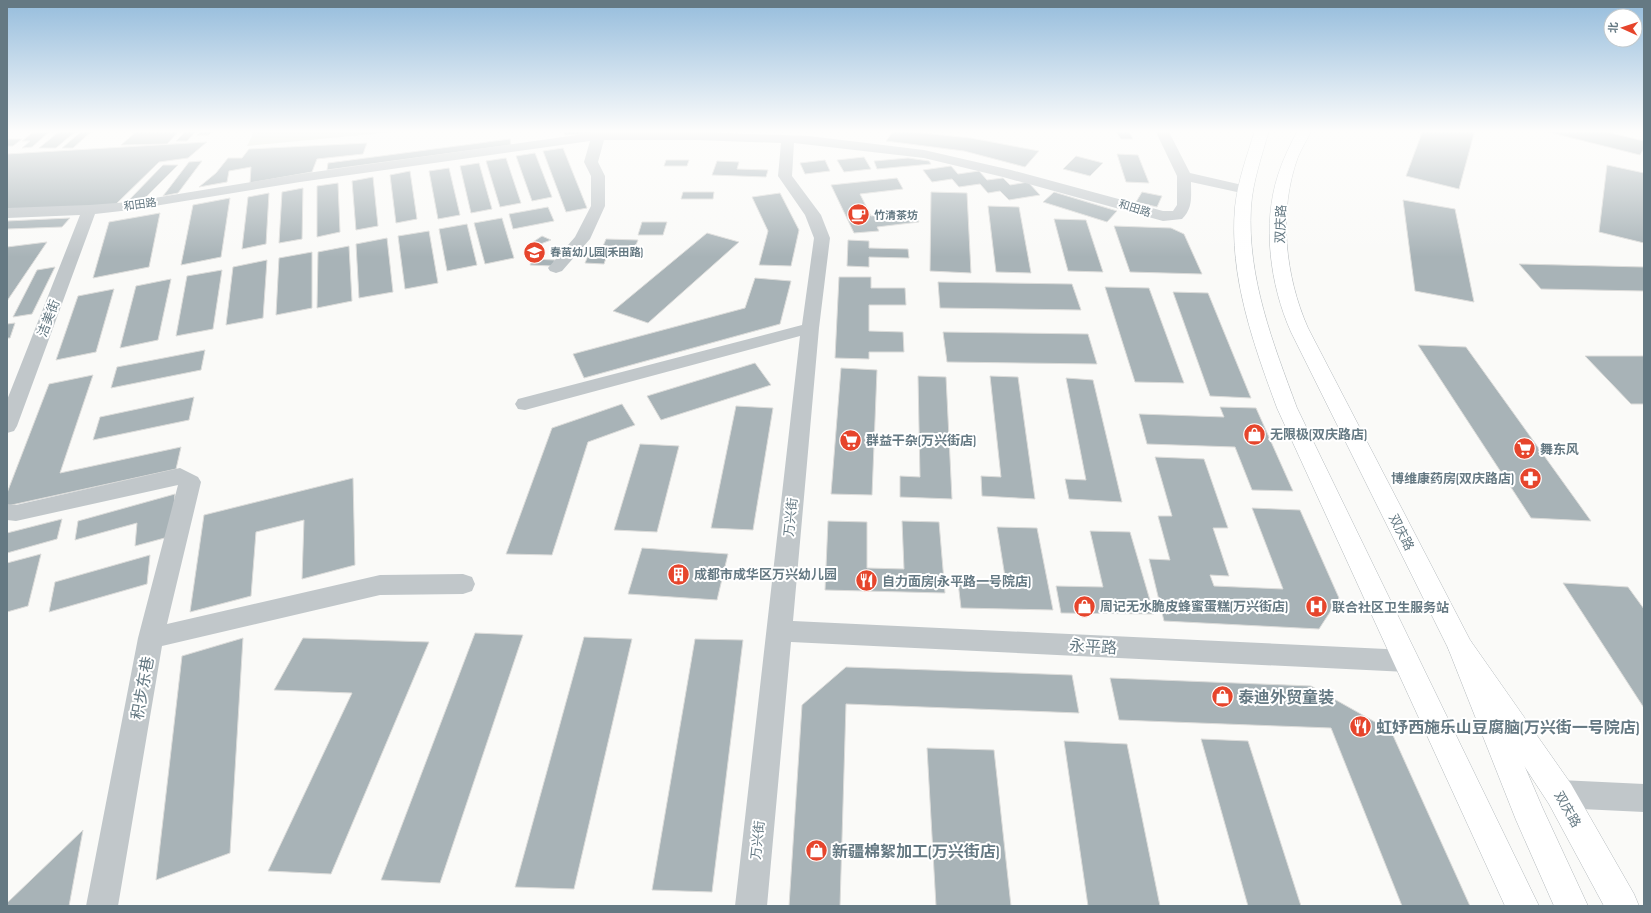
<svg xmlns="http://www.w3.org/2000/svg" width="1651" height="913" font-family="'Sofia Sans Condensed','Noto Sans SC',sans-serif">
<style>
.green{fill:#dbdfd7}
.building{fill:#a8b3b7;stroke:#dcdcda}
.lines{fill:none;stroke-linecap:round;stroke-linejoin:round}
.major-casing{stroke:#b5bbbe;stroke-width:1}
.highway-casing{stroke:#b4babd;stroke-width:1}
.minor{fill:#c1c7ca;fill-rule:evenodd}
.major{fill:#fff;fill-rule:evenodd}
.highway{fill:#fff;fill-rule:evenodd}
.labels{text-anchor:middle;stroke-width:4;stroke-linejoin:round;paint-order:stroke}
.far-street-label{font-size:11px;fill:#657983;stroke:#fff}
.far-poi-label{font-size:11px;font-weight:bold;fill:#657983;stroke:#fff;text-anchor:start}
.street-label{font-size:13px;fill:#657983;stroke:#fff}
.poi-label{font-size:13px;font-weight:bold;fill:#657983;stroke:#fff;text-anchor:start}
.near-street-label{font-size:16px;fill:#657983;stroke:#fff}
.near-poi-label{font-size:16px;font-weight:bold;fill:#657983;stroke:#fff;text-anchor:start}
</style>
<rect width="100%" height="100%" fill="#fafaf8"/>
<!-- green -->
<path class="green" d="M255 130H415L247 146Z"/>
<!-- building -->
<path class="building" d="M7 130H37L7 132Z
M61 130H77L56 148H39Z
M83 130H93L73 148H62Z
M138 130H180L167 144 121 145Z
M187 130H197L187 141H176Z
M202 130H214L209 135H197Z
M608 130V133L564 135 565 131Z
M894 130 971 138 1039 151 1025 167 964 151 886 141Z
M1115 130H1128L1133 139H1121Z
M1423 130H1475L1459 189 1406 176Z
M1540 130H1599L1644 141V148L1640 155Z
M49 132 32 147 22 148 30 141H22L32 133Z
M7 139H22L13 146H7Z
M510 139 511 145 327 170 328 163Z
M207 142 188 158 159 162 114 206 7 210V154Z
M367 143 363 154 317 159 312 172 250 183 251 167 229 171 227 182 199 187 216 173 228 158H242L249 149Z
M563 148 587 208 566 212 543 151Z
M535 153 552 197 532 201 516 156Z
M1117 154 1138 155 1149 183 1126 182Z
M1076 156 1103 163 1090 176 1063 169Z
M864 157 871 169 844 172 837 160Z
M506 158 521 203 500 207 486 161Z
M908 158 929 161 931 164 877 169 874 161Z
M666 160H689L687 166H664Z
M825 160 830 171 805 174 800 163Z
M202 161 178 193 163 196 189 162Z
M717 161 739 162 737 169 768 170 766 177 712 175Z
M479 163 492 209 471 213 460 166Z
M163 165H178L143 200 128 201Z
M1607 165 1644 173V243L1599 232Z
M951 166 958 174 979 171 987 180 1003 178 1010 185 1028 182 1040 195 1009 200 1000 191 988 193 980 184 959 187 952 179 932 182 923 170Z
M449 168 460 215 438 219 429 171Z
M410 171 417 219 396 223 390 175Z
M373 177 378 226 356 230 352 181Z
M897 178 903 189 860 194 871 216 913 211 919 222 877 227 879 231 854 233 831 185Z
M338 183 340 232 317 237V186Z
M303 188 302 239 279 243 282 192Z
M683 192H714L713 199H681Z
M931 192 967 193 971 273 930 271Z
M1054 192 1117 211 1107 222 1043 202Z
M1142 192 1162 196 1157 207 1136 202Z
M269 193 266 244 242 249 248 197Z
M780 193 799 230 791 266 759 265 768 231 752 197Z
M230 198 221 257 181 265 193 205Z
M1403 200 1455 209 1474 302 1415 291Z
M988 206 1019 207 1031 273 996 272Z
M548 207 554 221 513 229 509 214Z
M160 213 149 267 93 278 109 222Z
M70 218 62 227 7 229V221Z
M502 218 514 258 485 264 474 223Z
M1054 219 1086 220 1103 272 1068 271Z
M642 222H667L663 235H638Z
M467 224 477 265 447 271 439 229Z
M1114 226 1171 228 1184 234 1202 274 1130 272Z
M429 231 438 283 405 289 398 236Z
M707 233 739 242 648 323 613 311Z
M542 236 551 240 538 245 535 256H525L530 244Z
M387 238 393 292 359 298 356 244Z
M606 239 638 240 633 252H608L604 264 585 263 590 251H601Z
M848 240 869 241V248L908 249 909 258 869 257V267L847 266Z
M47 242 7 301V247Z
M349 246 352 301 317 308 318 252Z
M312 252V308L276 315 279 258Z
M533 259 555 260 552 266 530 265Z
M267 260 263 318 226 325 233 267Z
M1519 264 1644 267V291L1541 289Z
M55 267 32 314 13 317 37 270Z
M222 270 213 329 176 336 187 276Z
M839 277H871V288H905L906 305H869V331L903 332 904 352H869V359L835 358Z
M755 278 791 281 780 324 584 378 573 354 745 308Z
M171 279 158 340 120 348 136 286Z
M938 282 1072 284 1081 310 940 308Z
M1105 287 1149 288 1184 383 1135 382Z
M114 289 96 352 56 360 78 296Z
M1173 292 1208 293 1251 398 1210 396Z
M15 323 10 338H7V324Z
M943 332 1088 334 1097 364 947 362Z
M1418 345 1466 347 1591 521 1531 518Z
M205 350 201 370 111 388 117 367Z
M1585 356H1644V404H1631Z
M755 363 771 385 661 420 647 396Z
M841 368 877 370 872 495 831 494Z
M93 375 60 473 181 447 176 469 7 506V493L49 384Z
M918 376 946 377 952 499 900 497V476L920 477Z
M990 376 1018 377 1035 499 982 496 981 476 1001 477Z
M1066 378 1093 380 1122 502 1069 499 1065 479 1086 480Z
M194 397 189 420 93 440 100 417Z
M622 404 635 425 588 442 552 555 506 554 552 428Z
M736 406 773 408 753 530 711 528Z
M1220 407 1256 408 1293 491 1252 490 1235 447 1147 444 1139 414 1224 417Z
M640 444 679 446 657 532 614 530Z
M1155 457 1204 459 1228 528H1213L1229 576 1210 575 1214 586 1283 589 1252 508 1300 510 1339 598 1319 629 1164 621 1149 559 1170 560 1158 516H1172Z
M353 478 355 565 302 579 304 520 256 532 251 596 190 612 204 515Z
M175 494 172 536 135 546 137 523 75 540 78 521Z
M62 519 57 539 7 553V533Z
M828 521 867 522V568L904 569 902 521 939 522 945 593 825 590Z
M997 527 1037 528 1053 610 961 608 958 582 1006 583Z
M1090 531 1130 532 1154 614 1061 613 1056 586 1103 587Z
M642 548 728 554 717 600 628 594Z
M41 554 28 606 7 612V563Z
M150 555 147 584 49 612 55 582Z
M1563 583 1628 587 1644 609V708Z
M475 633 523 635 440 883 381 880Z
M584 637 632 639 574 889 515 887Z
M243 638 230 853 156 880 182 656Z
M303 638 429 642 331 874 268 871 352 693 274 690Z
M695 639 743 640 712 892 652 890Z
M846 667 1072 675 1079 713 846 704 840 906H789L802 705Z
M1110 678 1311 686 1391 731 1470 906H1402L1331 728 1119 720Z
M1201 739 1248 741 1301 906H1248Z
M1064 741 1127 744 1160 906H1088Z
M927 748 994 750 1011 906H936Z
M83 830 69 906H7V903Z"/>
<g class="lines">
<defs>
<path id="major" d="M1255 130H1269C1262 156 1253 180 1251 207 1247 278 1273 343 1297 408L1539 906H1505L1277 408C1253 343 1229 276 1235 207 1238 180 1247 156 1255 130Z
M1298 130H1312C1307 139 1302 148 1298 157 1278 211 1285 276 1308 328L1470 640 1571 784 1634 894 1639 906H1604L1549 804 1452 656 1291 332C1270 285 1262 224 1278 175 1283 159 1290 145 1298 130Z"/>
<path id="highway" d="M1461 637 1470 640 1474 648 1543 809 1588 906H1554L1516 820 1448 648 1452 640Z"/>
</defs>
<!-- major casing -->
<use href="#major" class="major-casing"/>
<!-- highway casing -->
<use href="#highway" class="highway-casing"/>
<!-- minor -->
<path class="minor" d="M1155 130H1168L1190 173 1251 187 1253 190 1251 193 1246 194 1191 182C1191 197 1193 208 1182 219L1163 221 1003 177 924 158 794 143 792 176 821 215 830 238 819 328 793 621 1407 650 1416 653 1420 661 1416 669 1407 672 791 642 767 906H735L800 336 525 410 518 409 515 404 518 399 802 325 814 238 805 215 778 176 781 143 696 140H604L598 162 605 176V206L590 239 562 271 556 273 550 271 548 268 575 237 591 206V176L584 162 590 141 300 182 130 210 95 214 17 426 14 431 7 433V400L80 215 7 218V208L89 205 130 202 300 174 598 132H696L809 136 924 150 1011 170 1163 211H1173L1177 205V176Z
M180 468 198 477 201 482 167 624 380 575 463 574 472 577 475 584 472 591 463 594 380 595 162 646 118 906H86L138 638 178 485 16 521 7 520V504L16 505Z
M1560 780 1644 784V812L1560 808 1550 804 1545 794 1550 784Z"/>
<!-- major -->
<use href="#major" class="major"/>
<!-- highway -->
<use href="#highway" class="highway"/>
</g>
<!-- sky -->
<linearGradient id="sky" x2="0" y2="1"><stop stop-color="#95bcdc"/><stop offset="0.51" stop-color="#fdfdfc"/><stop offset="1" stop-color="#fdfdfc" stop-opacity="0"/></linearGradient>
<rect width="1651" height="257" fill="url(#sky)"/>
<!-- icons -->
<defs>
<symbol id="cafe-disc" viewBox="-11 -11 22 22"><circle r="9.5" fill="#e6452c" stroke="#fff"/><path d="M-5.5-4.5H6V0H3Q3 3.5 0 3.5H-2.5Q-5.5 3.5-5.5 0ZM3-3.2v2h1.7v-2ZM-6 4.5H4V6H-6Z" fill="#fff"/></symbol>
<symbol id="school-disc" viewBox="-11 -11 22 22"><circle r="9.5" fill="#e6452c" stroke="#fff"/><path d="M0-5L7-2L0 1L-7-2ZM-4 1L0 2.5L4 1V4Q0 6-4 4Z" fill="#fff"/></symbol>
<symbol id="shop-disc" viewBox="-11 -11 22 22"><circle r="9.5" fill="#e6452c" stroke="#fff"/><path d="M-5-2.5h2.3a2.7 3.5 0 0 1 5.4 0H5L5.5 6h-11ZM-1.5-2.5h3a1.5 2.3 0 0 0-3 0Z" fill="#fff"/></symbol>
<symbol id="supermarket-disc" viewBox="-11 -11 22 22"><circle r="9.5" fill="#e6452c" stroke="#fff"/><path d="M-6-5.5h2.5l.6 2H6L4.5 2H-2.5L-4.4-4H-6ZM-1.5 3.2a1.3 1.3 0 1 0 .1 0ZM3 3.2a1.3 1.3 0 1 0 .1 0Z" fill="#fff"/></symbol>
<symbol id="pharmacy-disc" viewBox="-11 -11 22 22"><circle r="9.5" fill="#e6452c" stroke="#fff"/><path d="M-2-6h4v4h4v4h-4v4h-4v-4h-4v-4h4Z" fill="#fff"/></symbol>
<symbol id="building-disc" viewBox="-11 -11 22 22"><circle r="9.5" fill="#e6452c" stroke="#fff"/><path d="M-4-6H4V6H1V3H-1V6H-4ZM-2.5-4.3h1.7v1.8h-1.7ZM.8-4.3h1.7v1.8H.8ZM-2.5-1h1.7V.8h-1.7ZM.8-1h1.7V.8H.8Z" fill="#fff"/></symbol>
<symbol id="restaurant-disc" viewBox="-11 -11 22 22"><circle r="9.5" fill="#e6452c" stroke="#fff"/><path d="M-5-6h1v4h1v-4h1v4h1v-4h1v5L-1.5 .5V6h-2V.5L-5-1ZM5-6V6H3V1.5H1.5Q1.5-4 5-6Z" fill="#fff"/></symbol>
<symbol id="hospital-disc" viewBox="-11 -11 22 22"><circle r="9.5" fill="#e6452c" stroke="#fff"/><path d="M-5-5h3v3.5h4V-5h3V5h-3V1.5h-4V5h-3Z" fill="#fff"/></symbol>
</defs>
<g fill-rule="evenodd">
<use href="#cafe-disc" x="846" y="202" width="25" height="25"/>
<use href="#school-disc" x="522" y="240" width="25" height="25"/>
<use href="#shop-disc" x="1242" y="422" width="25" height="25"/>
<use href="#supermarket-disc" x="838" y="428" width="25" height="25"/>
<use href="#supermarket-disc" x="1512" y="436" width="25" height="25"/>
<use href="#pharmacy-disc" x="1518" y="466" width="25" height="25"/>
<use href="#building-disc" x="666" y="562" width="25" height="25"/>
<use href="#restaurant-disc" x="854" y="568" width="25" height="25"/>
<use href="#shop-disc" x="1072" y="594" width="25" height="25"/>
<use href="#hospital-disc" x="1304" y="594" width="25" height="25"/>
<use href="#shop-disc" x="1210" y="684" width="25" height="25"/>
<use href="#restaurant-disc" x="1348" y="714" width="25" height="25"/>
<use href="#shop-disc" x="804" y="838" width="25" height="25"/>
</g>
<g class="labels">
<!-- far-street labels -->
<g class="far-street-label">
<text transform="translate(140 204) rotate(-8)" y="4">和田路</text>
<text transform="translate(1135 208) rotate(17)" y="4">和田路</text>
</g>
<!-- far-poi labels -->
<g class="far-poi-label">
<text x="874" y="219">竹清茶坊</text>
<text x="550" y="256">春苗幼儿园(禾田路)</text>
</g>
<!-- street labels -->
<g class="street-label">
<text transform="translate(1280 224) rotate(-88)" y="5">双庆路</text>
<text transform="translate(48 318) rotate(-69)" y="5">洁美街</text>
<text transform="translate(790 517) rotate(-84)" y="5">万兴街</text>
<text transform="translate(1402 532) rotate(63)" y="5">双庆路</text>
<text transform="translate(1568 809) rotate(60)" y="5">双庆路</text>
<text transform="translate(757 840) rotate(-84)" y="5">万兴街</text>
</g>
<!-- poi labels -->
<g class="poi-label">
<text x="1270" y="439">无限极(双庆路店)</text>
<text x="866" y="445">群益干杂(万兴街店)</text>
<text x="1540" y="454">舞东风</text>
<text x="1514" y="483" text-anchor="end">博维康药房(双庆路店)</text>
<text x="694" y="579">成都市成华区万兴幼儿园</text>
<text x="882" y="586">自力面房(永平路一号院店)</text>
<text x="1100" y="611">周记无水脆皮蜂蜜蛋糕(万兴街店)</text>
<text x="1332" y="612">联合社区卫生服务站</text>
</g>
<!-- near-street labels -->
<g class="near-street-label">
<text transform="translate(1093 646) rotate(3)" y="6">永平路</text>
<text transform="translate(142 688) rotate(-80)" y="6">积步东巷</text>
</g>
<!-- near-poi labels -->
<g class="near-poi-label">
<text x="1238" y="703">泰迪外贸童装</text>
<text x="1376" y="733">虹妤西施乐山豆腐脑(万兴街一号院店)</text>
<text x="832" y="857">新疆棉絮加工(万兴街店)</text>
</g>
</g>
<!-- border -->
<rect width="1651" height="913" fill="none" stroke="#657983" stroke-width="16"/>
<!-- north arrow -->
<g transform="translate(1623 28) rotate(273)"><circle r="19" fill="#ffffff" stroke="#c1c9cd"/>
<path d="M0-3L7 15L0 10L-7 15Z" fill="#e6452c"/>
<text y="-6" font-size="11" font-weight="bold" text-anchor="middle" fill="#657983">北</text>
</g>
</svg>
